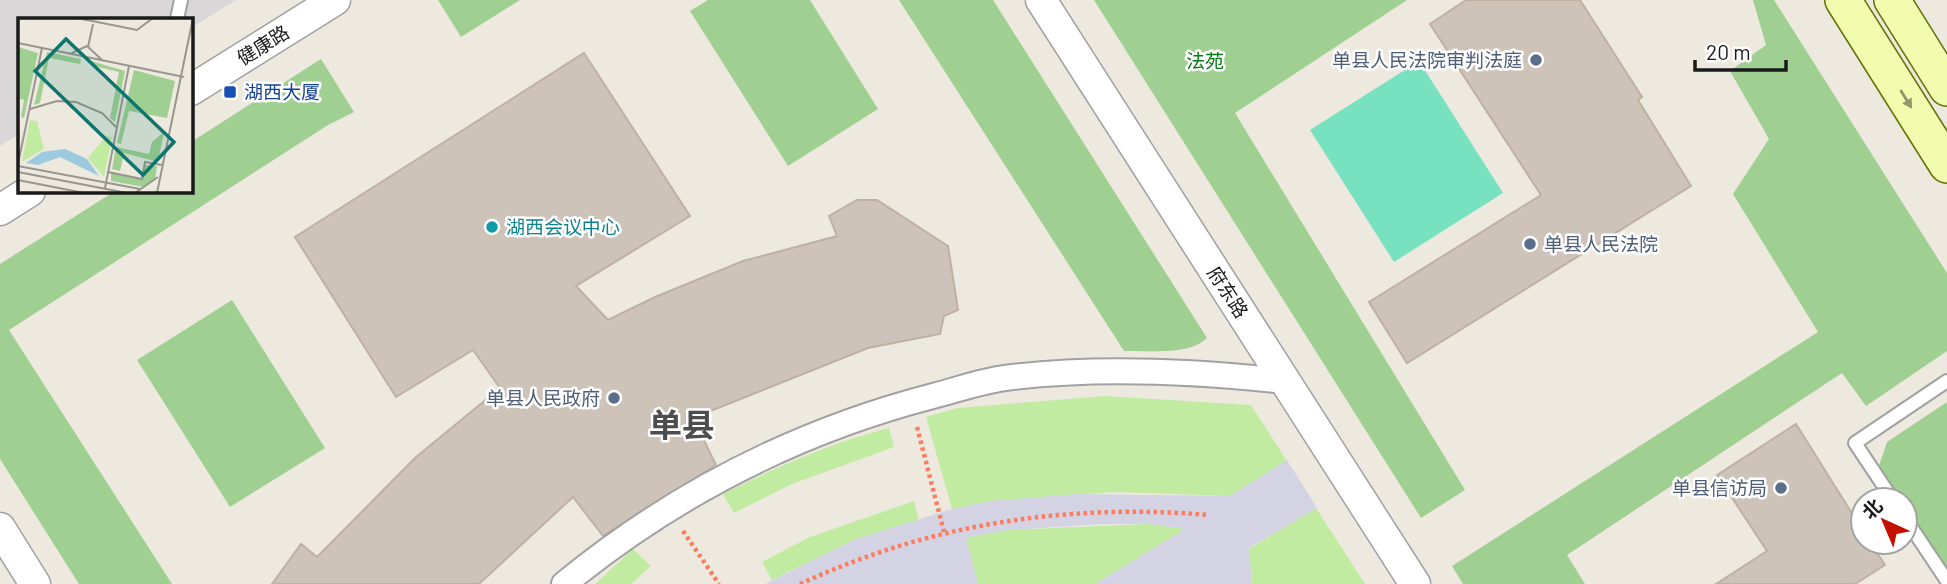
<svg xmlns="http://www.w3.org/2000/svg" width="1947" height="584" font-family="Barlow,'Noto Sans SC',sans-serif">
<style>
.residential{fill:#d9d7d7}
.grass{fill:#c0eba1}
.forest{fill:#9fcf91}
.pitch{fill:#78e1c0}
.plaza{fill:#d4d3e3}
.building{fill:#cdc3b8;stroke:#bfb0a1;stroke-width:2}
.lines{fill:none;stroke-linecap:round;stroke-linejoin:round}
.service-casing{stroke:#a1a1a1;stroke-width:16}
.minor-casing{stroke:#a1a1a1;stroke-width:28}
.tertiary-casing{stroke:#a1a1a1;stroke-width:33}
.secondary-casing{stroke:#5e7300;stroke-width:38}
.path{stroke:#ff7b5e;stroke-width:4.5;stroke-dasharray:3.5 3.5;stroke-linecap:butt}
.service{stroke:#fff;stroke-width:12}
.minor{stroke:#fff;stroke-width:24}
.tertiary{stroke:#fff;stroke-width:30}
.secondary{stroke:#f2fcae;stroke-width:35}
.oneway{fill:#91966b}
.service-dot{fill:#5c6f8a;stroke:#fff;stroke-width:2.5}
.transit-dot{fill:#1a4fb4;stroke:#fff;stroke-width:2.5}
.culture-dot{fill:#0f9aa8;stroke:#fff;stroke-width:2.5}
.labels{text-anchor:middle;stroke-width:5;stroke-linejoin:round;paint-order:stroke}
.street-label{font-size:19px;fill:#1a1a1a;stroke:#fff}
.service-label{font-size:19px;fill:#4e5e75;stroke:#fff;text-anchor:end}
.park-label{font-size:19px;fill:#067b18;stroke:#fff}
.transit-label{font-size:19px;fill:#164399;stroke:#fff;text-anchor:start}
.culture-label{font-size:19px;fill:#0d838f;stroke:#fff;text-anchor:start}
.town-label{font-size:33px;font-weight:bold;fill:#4d4d4d;stroke:#fff}
.inset-road{fill:none;stroke:#999690;stroke-width:2}
.view{fill:#0f766e;fill-opacity:0.15;stroke:#0f766e;stroke-width:3.5}
.inset-edge{fill:none;stroke:#1a1a1a;stroke-width:3.5}
</style>
<rect width="100%" height="100%" fill="#ede9df"/>
<!-- residential -->
<path class="residential" d="M0 0H236L191 28V19H19V134L0 146Z"/>
<!-- grass -->
<path class="grass" d="M1105 396 1251 405 1287 461 1230 496 1116 492 991 501 952 509 926 417 958 408Z
M889 428 894 447 792 484 734 513 723 494C777 467 830 443 889 428Z
M914 501 919 521 856 539 772 580 762 562 810 537Z
M1316 508 1365 584H1252L1249 549Z
M1149 524 1186 529 1095 584H978L965 538 1007 530Z
M633 549 651 566 631 584H595Z"/>
<!-- forest -->
<path class="forest" d="M438 0H520L461 37Z
M708 0H810L878 109 788 166 690 11Z
M899 0H993L1207 338C1188 356 1149 350 1124 351Z
M1094 0H1407L1235 113 1465 490 1421 518Z
M1753 0H1774L1947 273V351L1866 406 1842 373 1567 555 1585 584H1463L1452 566 1818 332 1733 194 1769 139 1730 71 1766 45Z
M321 59 354 112 328 125 9 330 172 584H79L0 459V264L115 191H191V142Z
M232 300 325 448 230 507 137 360Z
M1947 402V581L1905 519V500H1893L1876 475 1887 442Z"/>
<!-- pitch -->
<path class="pitch" d="M1419 61 1503 193 1394 262 1310 130Z"/>
<!-- plaza -->
<path class="plaza" d="M1287 460 1317 508 1249 548 1252 584H1095L1185 529 1149 524H1105L1007 530 966 538 978 584H765L856 539 952 509 991 501 1075 494 1230 496Z"/>
<!-- building -->
<path class="building" d="M1466 0H1580L1642 97 1638 100 1691 186 1407 363 1369 302 1541 195 1430 24Z
M584 53 690 216 576 286 608 320 655 297 743 261 837 236 829 216 857 200H877L948 246 958 310 944 316 940 334 868 348 693 418 716 465 603 536 573 497 479 584H272L301 544 317 557 415 458 500 388 473 350 396 397 295 237Z
M1796 424 1863 531V542H1870L1885 565 1855 584H1716L1767 551 1717 475Z"/>
<g class="lines">
<defs>
<path id="service" d="M177 19 181 0
M1893 500 1855 443 1947 381
M1905 518 1947 581"/>
<path id="minor" d="M564 584C673 495 798 431 933 396 957 390 981 381 1005 378 1097 366 1193 371 1285 381"/>
<path id="tertiary" d="M1041 0 1415 584
M191 90 335 0
M0 210 30 191
M0 528 35 584"/>
<path id="secondary" d="M1843 0 1947 165
M1892 0 1947 88"/>
</defs>
<!-- service casing -->
<use href="#service" class="service-casing"/>
<!-- minor casing -->
<use href="#minor" class="minor-casing"/>
<!-- tertiary casing -->
<use href="#tertiary" class="tertiary-casing"/>
<!-- secondary casing -->
<use href="#secondary" class="secondary-casing"/>
<!-- path -->
<path class="path" d="M917 427 944 532
M683 531 719 584
M800 584C930 524 1066 503 1209 515"/>
<!-- service -->
<use href="#service" class="service"/>
<!-- minor -->
<use href="#minor" class="minor"/>
<!-- tertiary -->
<use href="#tertiary" class="tertiary"/>
<!-- secondary -->
<use href="#secondary" class="secondary"/>
</g>
<!-- one-way arrows -->
<defs><path id="oneway-solid" d="M-6-.8H1V-3.2L6.5 0L1 3.2V.8H-6Z" transform="scale(1.75)"/></defs>
<use class="oneway" href="#oneway-solid" transform="translate(1906 99) rotate(58)"/>
<!-- markers -->
<g class="service-dot">
<circle cx="1536" cy="60" r="7"/>
<circle cx="1530" cy="244" r="7"/>
<circle cx="614" cy="398" r="7"/>
<circle cx="1781" cy="488" r="7"/>
</g>
<rect class="transit-dot" x="223" y="85" width="14" height="14" rx="3.5"/>
<circle class="culture-dot" cx="492" cy="227" r="7"/>
<g class="labels">
<!-- street labels -->
<g class="street-label">
<text transform="translate(263 45) rotate(-32)" y="7">健康路</text>
<text transform="translate(1228 292) rotate(57)" y="7">府东路</text>
</g>
<!-- service labels -->
<g class="service-label">
<text x="1522" y="67">单县人民法院审判法庭</text>
<text x="1544" y="251" text-anchor="start">单县人民法院</text>
<text x="600" y="405">单县人民政府</text>
<text x="1767" y="495">单县信访局</text>
</g>
<!-- park labels -->
<g class="park-label">
<text x="1205" y="68">法苑</text>
</g>
<!-- transit labels -->
<g class="transit-label">
<text x="244" y="99">湖西大厦</text>
</g>
<!-- culture labels -->
<g class="culture-label">
<text x="506" y="234">湖西会议中心</text>
</g>
<!-- town labels -->
<g class="town-label">
<text x="682" y="437">单县</text>
</g>
</g>
<!-- overview -->
<g transform="translate(18 18)">
<rect width="175" height="175" fill="#ede9df"/>
<path d="M12 102 19 103 26 131 4 144ZM88 118 94 119 86 159 70 140Z" fill="#c0eba1"/>
<path d="M0 29 20 35 6 100 3 99 6 82 0 80ZM29 34 63 41 62 46 31 40 22 85 16 87ZM73 43 107 53 97 104 92 100 101 54 72 47ZM116 52 157 63 149 100 111 93 103 126 99 125ZM146 114 140 144 106 135 102 153 94 151 98 129 131 136 134 124ZM127 147 139 148 137 161 126 169 93 163V155L124 161Z" fill="#9fcf91"/>
<path d="M47 131 69 141 81 158 42 139 20 147 8 145 24 134Z" fill="#9ccade"/>
<path class="inset-road" d="M59 0 119 12 135 0M0 25 166 59M70 29 75 6M52 36 69 28 84 42M12 91 39 83 58 84 84 95 98 109M0 146 24 30M0 148 122 171M0 154 109 175M90 154 124 161 127 144 144 147M0 162 66 175M87 170 111 48M117 175 140 159M139 175 175 0"/>
<path class="view" d="M48 21 156 124 125 157 17 53Z"/>
<rect width="175" height="175" class="inset-edge"/>
</g>
<!-- north arrow -->
<g transform="translate(1884 521) rotate(316)"><circle r="33" fill="#ffffff" stroke="#a3a3a3" stroke-width="2"/>
<path d="M0-5L12 26L0 18L-12 26Z" fill="#c50f00"/>
<text y="-10" font-size="19" font-weight="bold" text-anchor="middle" fill="#1a1a1a">北</text>
</g>
<!-- scale -->
<path d="M1695 60v10h91v-10" fill="none" stroke="#1a1a1a" stroke-width="3.5"/>
<text x="1706" y="60" font-size="21" fill="#1a1a1a" stroke="#ffffff" stroke-width="5" paint-order="stroke">20 m</text>
</svg>
